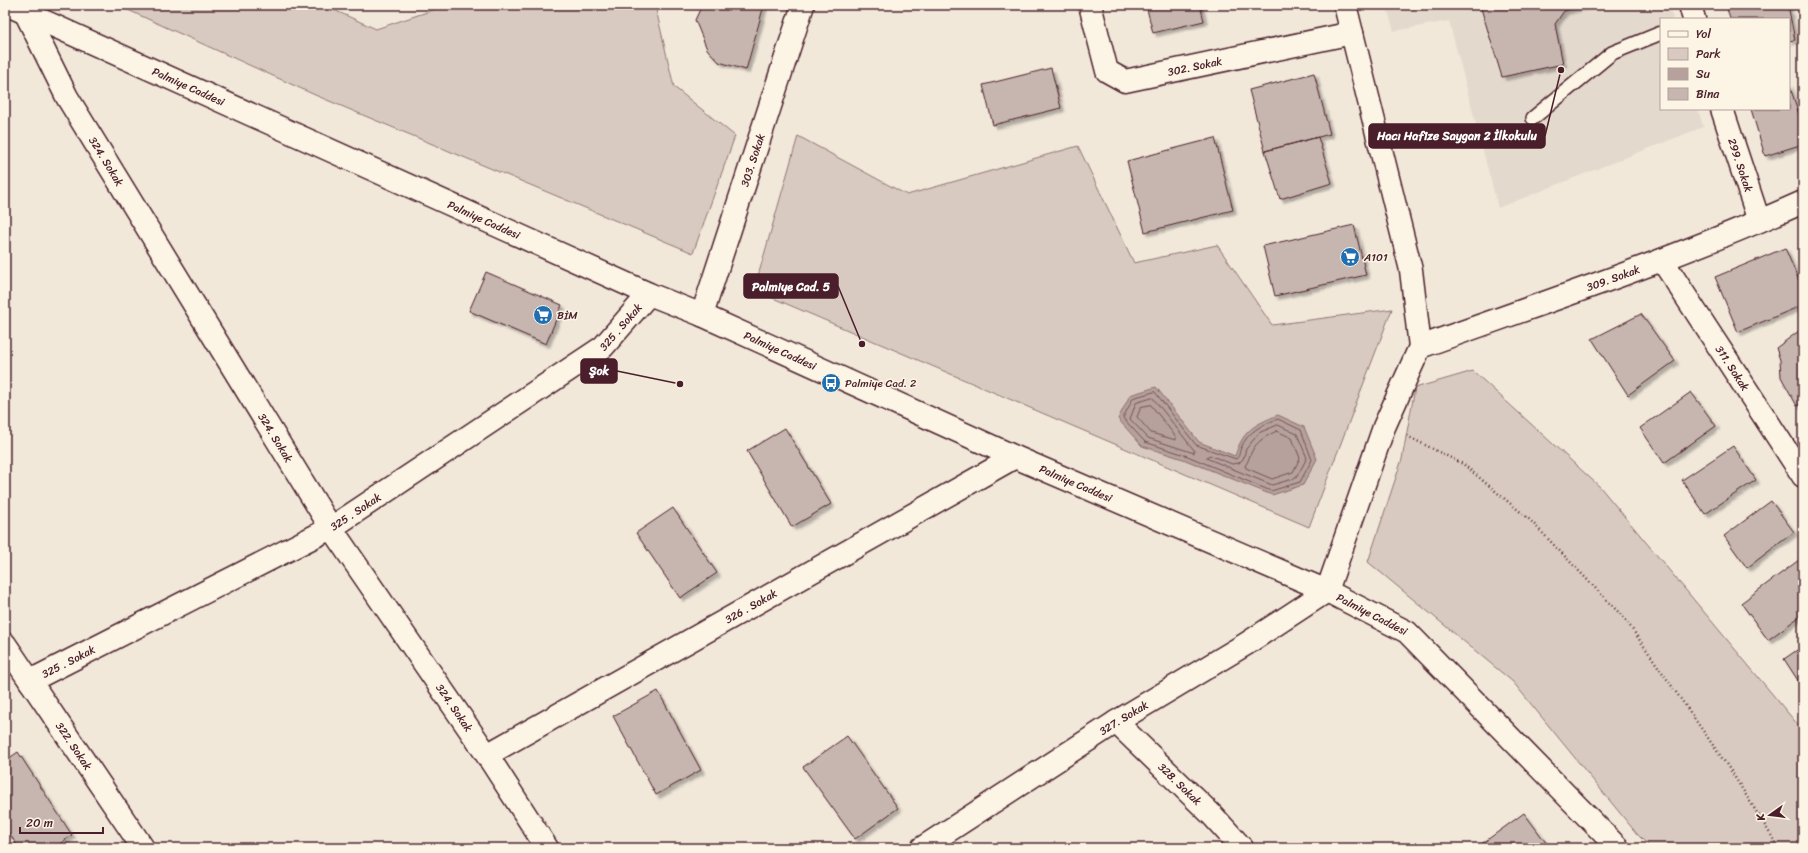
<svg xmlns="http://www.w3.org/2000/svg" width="1808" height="853" font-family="Sriracha,sans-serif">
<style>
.built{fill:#e4d9cd}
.green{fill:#d8cac0;stroke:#917476}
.water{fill:#b6a19c;stroke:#8b6d6f}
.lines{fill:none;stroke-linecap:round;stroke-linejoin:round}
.shore{stroke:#755358;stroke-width:1}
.building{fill:#c7b6af;stroke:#4a1f2b;filter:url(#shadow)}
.service-casing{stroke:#4a1f2b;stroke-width:16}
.minor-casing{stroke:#4a1f2b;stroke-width:25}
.path{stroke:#4a1f2b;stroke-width:2.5;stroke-dasharray:1 3;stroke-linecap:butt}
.service{stroke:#fcf5e5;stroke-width:13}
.minor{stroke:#fcf5e5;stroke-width:22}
.labels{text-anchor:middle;stroke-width:3;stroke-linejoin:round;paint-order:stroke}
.street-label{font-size:11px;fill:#4a1f2b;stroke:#fcf5e5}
.poi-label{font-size:11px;fill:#4a1f2b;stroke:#fcf5e5;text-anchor:start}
.leader{fill:none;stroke:#4a1f2b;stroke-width:1.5}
.callout-dot{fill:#4a1f2b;stroke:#fcf5e5;stroke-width:1.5}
.callout{fill:#4a1f2b;stroke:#4a1f2b;stroke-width:1.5}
.callout-label{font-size:12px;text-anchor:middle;font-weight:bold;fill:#fff}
</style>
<defs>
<filter id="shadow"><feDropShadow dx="3.5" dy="3.5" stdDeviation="1" flood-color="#0004"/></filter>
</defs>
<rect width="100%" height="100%" fill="#f1e8da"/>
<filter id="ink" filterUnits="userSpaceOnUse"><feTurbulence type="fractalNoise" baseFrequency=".025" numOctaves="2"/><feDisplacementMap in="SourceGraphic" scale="8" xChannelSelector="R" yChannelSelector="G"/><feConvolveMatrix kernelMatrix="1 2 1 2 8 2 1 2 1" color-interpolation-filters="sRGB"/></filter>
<g filter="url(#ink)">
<!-- built -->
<path class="built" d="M1386 5H1669L1673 19H1661V109H1698L1703 127 1498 208 1449 21 1394 31Z"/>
<!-- green -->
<path class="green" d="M117 5H323L376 29 448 5H655L674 87 735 136 693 253 315 95Z
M798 136 907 195 1078 146 1134 263 1217 245 1272 325 1392 309 1309 527 754 290Z
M1473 371 1600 487 1803 731V848H1651L1637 834 1513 682 1368 562 1402 459 1415 388Z"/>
<!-- water -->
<path class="water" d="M1156 387 1199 442 1235 456C1243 430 1254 425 1278 415L1304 427 1317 459 1303 485 1272 495 1183 459 1142 446 1118 419 1130 395Z"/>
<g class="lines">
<!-- shore -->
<path class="shore" d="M1155 392 1196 445 1236 459C1240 456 1239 452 1241 448 1247 432 1263 424 1278 419L1301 430 1312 460 1300 482 1271 491 1185 455 1145 442 1123 418 1133 398Z
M1153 398 1194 450V453L1148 438 1130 419 1136 403Z
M1151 405 1176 437V440L1151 433 1137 417 1141 407Z
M1278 425 1297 434 1307 458 1296 478 1272 485 1206 458 1209 455 1232 464 1239 463 1243 459 1246 449 1259 433Z
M1277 431 1292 438 1300 458 1293 472 1272 479 1246 468 1245 466C1249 461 1249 456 1252 451 1257 441 1266 436 1277 431Z"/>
</g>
<!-- building -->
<path class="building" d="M702 5H764L746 70 719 62 707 49 695 20Z
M1146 5H1200L1204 21 1153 33Z
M1480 5H1586L1564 11 1555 24 1563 64 1502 77Z
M1726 5H1788L1795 40 1789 41V19H1730Z
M1051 68 1061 108 993 125 983 85Z
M1314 73 1330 134 1265 151 1249 90Z
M1789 84 1803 126V144L1765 156 1751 109H1789Z
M1318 137 1332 183 1280 199 1265 151Z
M1215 138 1233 210 1145 232 1127 161Z
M1354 225 1366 275 1275 296 1263 246Z
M1785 248 1803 290V305L1738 332 1715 277Z
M486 272 562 305 546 344 469 311Z
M1641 314 1675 361 1628 395 1592 339Z
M1803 328V402L1797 406 1781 377 1780 360 1776 348Z
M1691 392 1716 426 1664 463 1640 428Z
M785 428 831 504 792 527 747 451Z
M1733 446 1756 480 1705 514 1682 480Z
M1771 501 1794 532 1747 568 1724 536Z
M673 508 717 573 680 598 636 533Z
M1803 557V614L1768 640 1741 603Z
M1803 646V688L1784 659Z
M658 691 701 770 656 795 613 716Z
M847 736 898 808 855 839 803 767Z
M18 752 72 835 54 848H19L5 827V761Z
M1524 813 1550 848H1476Z"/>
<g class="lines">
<defs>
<path id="service" d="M1533 118 1612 53 1661 33"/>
<g id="minor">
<path id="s1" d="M8 5 649 294 702 315 1015 457 1327 591 1407 632 1618 848"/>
<path id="s2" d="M1090 5 1107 71 1125 81 1352 33"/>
<path d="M1690 5 1694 19"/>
<path id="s3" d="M26 14 67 97 331 528 487 755 547 848"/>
<path id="s4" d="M1722 109 1759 221"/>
<path id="s5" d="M1662 260 1803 476"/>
<path id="s6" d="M702 315 803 5"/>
<path id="s7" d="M1420 347C1548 301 1678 258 1803 202"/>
<path id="s8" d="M5 644 143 848"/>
<path id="s9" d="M30 681 331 528 603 347 649 294"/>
<path id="s10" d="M1116 722 1213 816 1242 848"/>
<path id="s11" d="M487 755 1015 457"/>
<path id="s12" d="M922 848 1116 722 1246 644 1327 591 1384 427 1420 347 1411 270 1345 5"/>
</g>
</defs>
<!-- service casing -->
<use href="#service" class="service-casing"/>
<!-- minor casing -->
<use href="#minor" class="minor-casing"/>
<!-- path -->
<path class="path" d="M1407 436 1463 464 1530 520 1625 619 1731 771 1779 848"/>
<!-- service -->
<use href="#service" class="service"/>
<!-- minor -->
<use href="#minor" class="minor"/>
</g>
</g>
<!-- icons -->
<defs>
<symbol id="supermarket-disc" viewBox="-11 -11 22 22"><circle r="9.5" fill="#1f6fb2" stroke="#fcf5e5"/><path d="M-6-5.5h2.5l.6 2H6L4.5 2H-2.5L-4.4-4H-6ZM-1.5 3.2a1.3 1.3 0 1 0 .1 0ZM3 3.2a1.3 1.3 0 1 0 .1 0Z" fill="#fff"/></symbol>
<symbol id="bus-disc" viewBox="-11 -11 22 22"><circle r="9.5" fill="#1f6fb2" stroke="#fcf5e5"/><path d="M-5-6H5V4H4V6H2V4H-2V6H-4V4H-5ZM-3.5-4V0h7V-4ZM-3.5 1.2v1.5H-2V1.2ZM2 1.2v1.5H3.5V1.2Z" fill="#fff"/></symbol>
</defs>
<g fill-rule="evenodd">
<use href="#supermarket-disc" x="1339" y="246" width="22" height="22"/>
<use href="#supermarket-disc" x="532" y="304" width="22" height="22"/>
<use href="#bus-disc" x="820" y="372" width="22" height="22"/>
</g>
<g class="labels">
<!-- street labels -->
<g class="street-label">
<text dy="4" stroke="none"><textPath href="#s2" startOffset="160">302. Sokak</textPath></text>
<text dy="4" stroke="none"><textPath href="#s1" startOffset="198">Palmiye Caddesi</textPath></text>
<text dy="4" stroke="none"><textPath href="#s6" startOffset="163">303. Sokak</textPath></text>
<text dy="4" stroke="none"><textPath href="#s3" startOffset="168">324. Sokak</textPath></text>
<text dy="4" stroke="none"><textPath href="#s4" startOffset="59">299. Sokak</textPath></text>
<text dy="4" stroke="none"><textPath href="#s1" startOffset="522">Palmiye Caddesi</textPath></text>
<text dy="4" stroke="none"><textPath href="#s7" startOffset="205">309. Sokak</textPath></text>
<text dy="4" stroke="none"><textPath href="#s9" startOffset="691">325 . Sokak</textPath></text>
<text dy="4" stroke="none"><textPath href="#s1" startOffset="846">Palmiye Caddesi</textPath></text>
<text dy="4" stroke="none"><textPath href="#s5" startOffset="129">311. Sokak</textPath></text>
<text dy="4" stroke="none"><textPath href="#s3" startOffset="492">324. Sokak</textPath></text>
<text dy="4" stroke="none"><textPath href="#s1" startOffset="1170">Palmiye Caddesi</textPath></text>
<text dy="4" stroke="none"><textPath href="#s9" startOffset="367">325 . Sokak</textPath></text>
<text dy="4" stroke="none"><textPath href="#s11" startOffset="303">326 . Sokak</textPath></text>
<text dy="4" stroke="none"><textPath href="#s1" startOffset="1494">Palmiye Caddesi</textPath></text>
<text dy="4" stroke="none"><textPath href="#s9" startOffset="43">325 . Sokak</textPath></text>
<text dy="4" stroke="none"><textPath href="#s3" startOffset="816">324. Sokak</textPath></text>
<text dy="4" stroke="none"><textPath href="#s12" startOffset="240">327. Sokak</textPath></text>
<text dy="4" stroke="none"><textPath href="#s8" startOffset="123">322. Sokak</textPath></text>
<text dy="4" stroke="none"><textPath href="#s10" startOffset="89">328. Sokak</textPath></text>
</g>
<!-- poi labels -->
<g class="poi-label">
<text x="1364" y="261">A101</text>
<text x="557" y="319">BİM</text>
<text x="845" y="387">Palmiye Cad. 2</text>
</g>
</g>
<!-- callouts -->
<path class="leader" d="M1561 70L1545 136M862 344L838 286M680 384L617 371"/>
<g class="callout-dot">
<circle cx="1561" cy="70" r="4"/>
<circle cx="862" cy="344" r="4"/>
<circle cx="680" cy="384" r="4"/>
</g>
<g class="callout">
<rect x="1369" y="124" width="176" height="24" rx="4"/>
<rect x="744" y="274" width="94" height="24" rx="4"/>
<rect x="581" y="359" width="36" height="24" rx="4"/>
</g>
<g class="callout-label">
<text x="1457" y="140">Hacı Hafize Saygan 2 İlkokulu</text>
<text x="791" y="291">Palmiye Cad. 5</text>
<text x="599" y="375">Şok</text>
</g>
<!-- margin -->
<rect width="1808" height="853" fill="none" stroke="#fcf5e5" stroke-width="20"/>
<rect x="10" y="10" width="1788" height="833" fill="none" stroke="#4a1f2b" stroke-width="1.5" filter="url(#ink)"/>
<!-- legend -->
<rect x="1660" y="18" width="130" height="92" fill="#fcf5e5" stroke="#b59f9b"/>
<rect x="1668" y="31" width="20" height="6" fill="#fcf5e5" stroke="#b59f9b"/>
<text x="1696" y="38" font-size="12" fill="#4a1f2b">Yol</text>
<rect x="1668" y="48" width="20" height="12" fill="#d8cac0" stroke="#b59f9b"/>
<text x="1696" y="58" font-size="12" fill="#4a1f2b">Park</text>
<rect x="1668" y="68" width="20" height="12" fill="#b6a19c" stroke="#b59f9b"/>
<text x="1696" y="78" font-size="12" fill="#4a1f2b">Su</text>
<rect x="1668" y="88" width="20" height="12" fill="#c7b6af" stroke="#b59f9b"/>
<text x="1696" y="98" font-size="12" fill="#4a1f2b">Bina</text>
<!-- north arrow -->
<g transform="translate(1770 815) rotate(256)" stroke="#fcf5e5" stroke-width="3" paint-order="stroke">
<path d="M0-3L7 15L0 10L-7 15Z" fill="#4a1f2b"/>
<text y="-6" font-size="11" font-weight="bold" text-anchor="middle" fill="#4a1f2b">K</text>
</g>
<!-- scale -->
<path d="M20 827v6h83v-6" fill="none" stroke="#4a1f2b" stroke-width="2"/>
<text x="26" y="827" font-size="12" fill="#4a1f2b" stroke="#fcf5e5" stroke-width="3" paint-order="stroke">20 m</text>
</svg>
